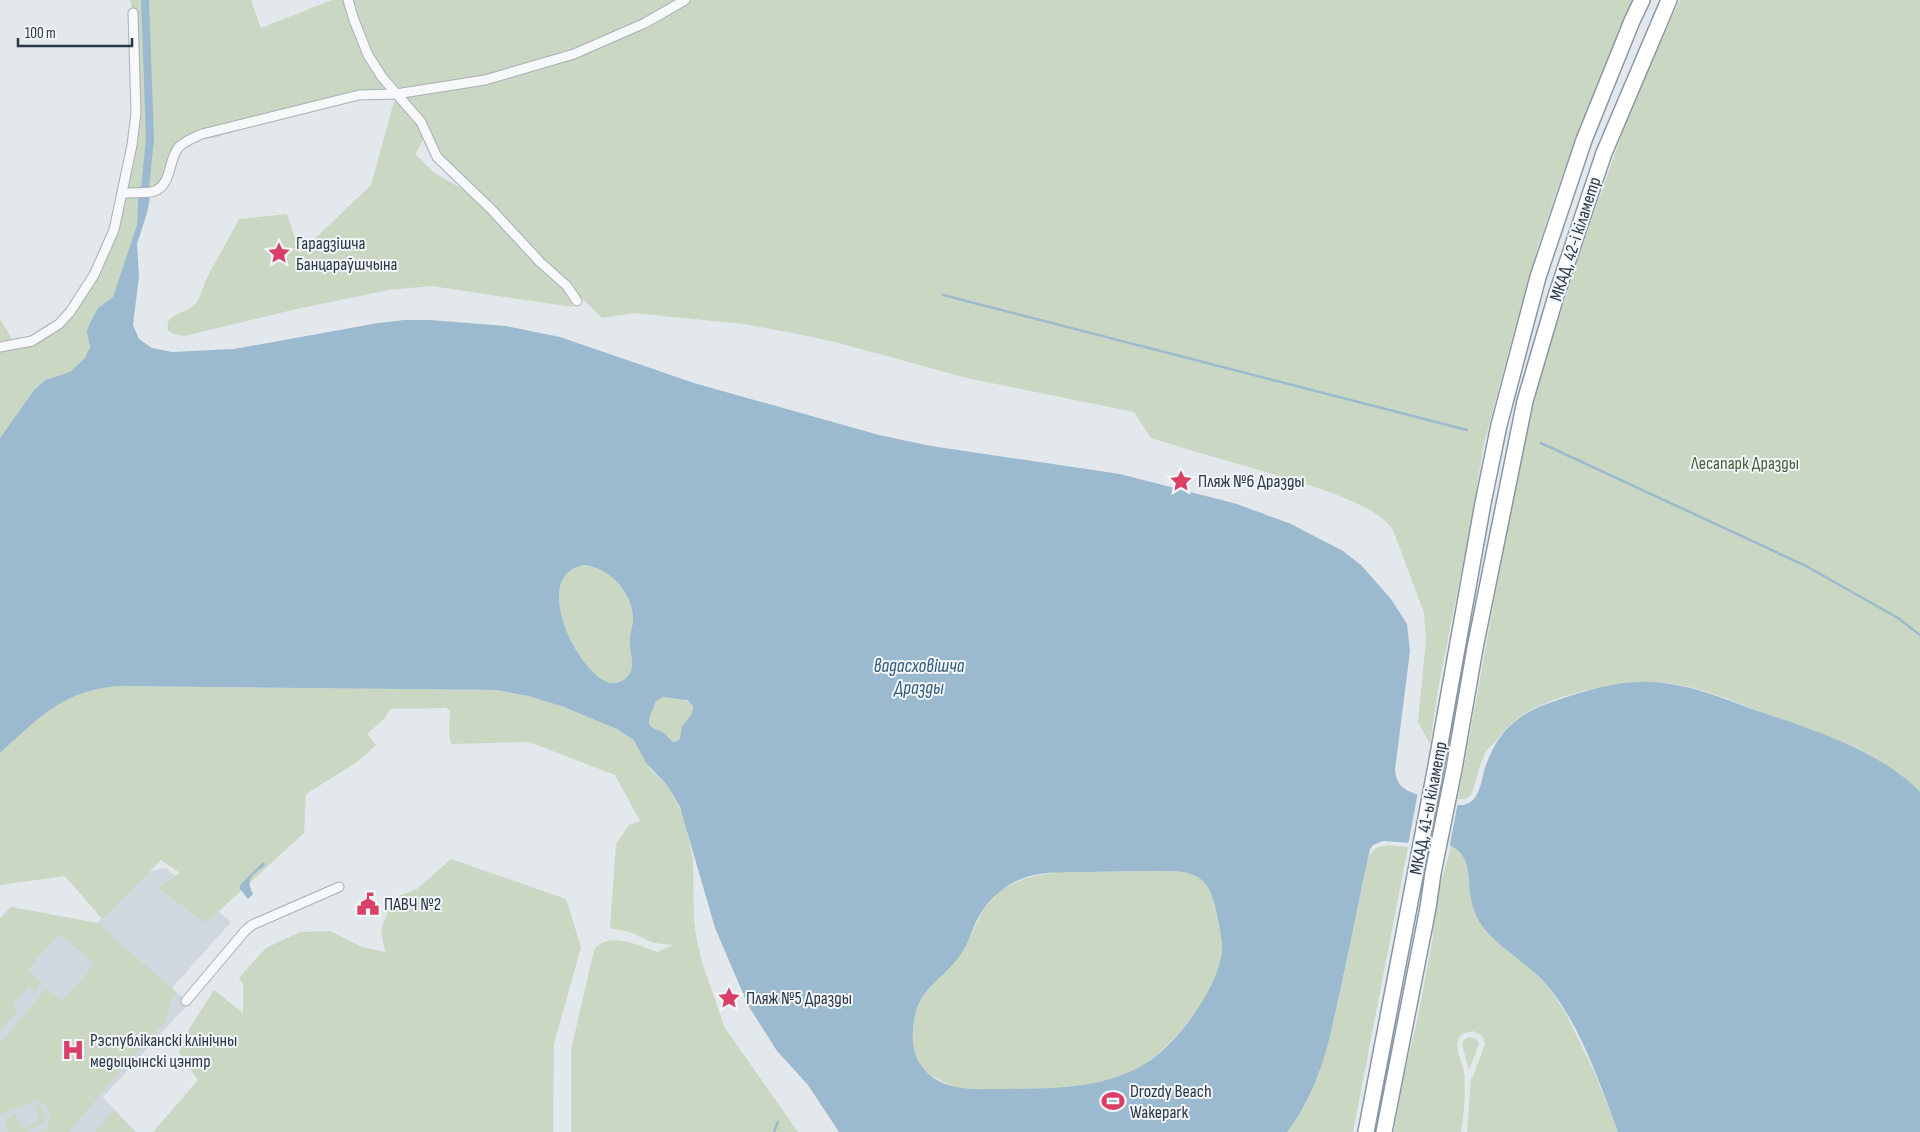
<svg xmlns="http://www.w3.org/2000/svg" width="1920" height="1132" font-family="'Sofia Sans Condensed',sans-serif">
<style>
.built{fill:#d1d7de}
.green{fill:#cad7c3}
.water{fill:#9bbacf;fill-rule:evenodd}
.pier{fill:#e3e8ec}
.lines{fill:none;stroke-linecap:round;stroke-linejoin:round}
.stream{stroke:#9bbacf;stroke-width:2.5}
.canal{stroke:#9bbacf;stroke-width:8}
.street-casing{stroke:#a7afb7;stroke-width:11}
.highway-casing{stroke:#8997a4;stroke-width:18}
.street{stroke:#f6f8fa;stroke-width:9}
.highway{stroke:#fff;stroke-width:15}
.labels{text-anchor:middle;stroke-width:4;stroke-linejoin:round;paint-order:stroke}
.street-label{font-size:18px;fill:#293746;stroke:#f3f6f9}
.poi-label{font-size:18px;fill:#293746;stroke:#f3f6f9;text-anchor:start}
.park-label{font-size:18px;fill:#436335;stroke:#f3f6f9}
.water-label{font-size:19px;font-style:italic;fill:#2f5b7e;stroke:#f3f6f9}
</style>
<rect width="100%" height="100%" fill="#e3e8ec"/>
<!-- built -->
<path class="built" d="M166 868 231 922 172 988 189 1003 103 1097 136 1132H0V918L11 907 97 923 146 872Z"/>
<!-- green -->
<path class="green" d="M130 0H251L261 28 332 0H1633L1590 104 1559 184 1537 249 1501 379 1483 448 1472 518 1438 689 1430 744 1418 722 1426 639 1424 613 1393 530C1375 500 1284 478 1249 467 1216 458 1184 448 1151 438L1134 412 967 378 835 342 793 333 743 324 633 313 602 318 544 262 443 157 427 134 415 154 433 172 459 187 490 211 563 285 573 307 431 286 389 290 301 308 185 336 173 334 168 330C164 312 187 315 196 303 201 297 203 286 207 278 217 258 229 239 239 219L287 214 300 253 371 185 396 94 321 103 217 137 185 142 160 188 123 194 138 198 137 225 113 297 98 308 89 342V352L85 358 71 372 45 380 34 390 0 438V319L16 345 59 324 105 252 132 146 133 13Z
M1680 0H1920V792C1887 756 1829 736 1784 720 1749 708 1713 691 1676 684 1632 677 1553 692 1517 719 1509 725 1502 733 1496 741 1493 745 1488 748 1486 752 1479 765 1476 782 1471 795L1465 799H1458L1524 438 1542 371 1579 256 1633 102Z
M586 565C611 569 634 594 633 621 632 629 629 636 630 644 630 656 637 669 625 679 620 683 613 684 607 682 575 669 529 572 586 565Z
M122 686 497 690C542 697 586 713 626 734L634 740 639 747 650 769 667 785 684 817 693 858 694 920 697 941 702 962 725 1028 798 1132H571V1050L594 950C608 930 639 946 657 952L673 945 654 943 630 932 610 928 616 844 629 825 640 821 615 775 529 742 451 744 449 733 450 711 446 708 390 709 385 718 367 734 376 745 357 762 306 794 304 833 206 923 159 888 180 873 161 860 102 919 65 876 0 885V753C40 717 64 689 122 686Z
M660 697C670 696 687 698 693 706L692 714 680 739C677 740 676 742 672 741 666 740 652 729 649 724 648 716 654 709 656 701Z
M1388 845 1408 847 1353 1132H1287L1306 1104 1319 1074 1336 1012 1369 855 1376 848Z
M1451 846 1458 849 1464 856 1469 876 1527 965 1546 984 1565 1012 1593 1069 1618 1132H1467L1471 1078 1473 1077 1485 1044 1483 1037 1473 1031 1462 1034C1451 1045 1462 1059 1464 1072 1466 1090 1464 1113 1461 1132H1394L1404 1075 1417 1021 1433 937 1434 908Z
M451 859 566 899 581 947 554 1044 553 1132H153L198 1080 179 1053 184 1037 214 990 243 1013V984L239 978 266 948 300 932 330 931 362 947 385 952 381 930 393 898 417 889Z
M1174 871C1200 873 1209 881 1215 907 1218 920 1222 935 1222 949 1220 990 1179 1038 1148 1062L1173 1132 1058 1088 968 1090 953 1087 930 1075 921 1065 915 1053 912 1039 915 1013 919 1002 926 991 964 950 983 910 1002 889 1026 878 1056 872Z
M11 907 97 923 177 993 172 999 166 1021 114 1078 69 1132H38L48 1127 51 1116 45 1105 37 1100 0 1115V1044L44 991 48 989 62 1001 95 964 59 934 28 969 41 983 35 991 29 986 13 1005 18 1010 0 1031V918Z
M1469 1037 1477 1039 1479 1045 1469 1070 1462 1045 1464 1040Z
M36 1104 40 1106 46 1118 44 1122 26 1132H8L5 1121 15 1114 23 1129 41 1120 34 1105Z
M113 1110 135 1132H95Z"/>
<!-- water -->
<path class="water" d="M138 198H150L147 213 137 244 139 276 133 325 139 339 152 348 172 352 234 349 378 323 404 320H430L506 326 560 337 694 383 879 435 931 446 1120 474 1237 504 1291 524 1343 551 1361 565 1391 599 1407 624 1410 651 1395 770C1396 778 1398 785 1405 789 1413 795 1453 806 1463 805 1467 804 1471 802 1473 800 1480 793 1482 778 1485 768 1497 731 1518 713 1555 701 1587 690 1620 680 1654 682 1688 684 1720 697 1752 709 1805 727 1881 750 1920 792V1132H1618C1600 1084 1579 1021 1545 983 1526 961 1493 945 1479 921 1474 912 1471 902 1470 892 1468 874 1470 855 1451 846L1383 841 1373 845 1370 849C1360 895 1351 941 1341 987 1329 1041 1321 1088 1287 1132H839L808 1085 777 1051 748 1005 715 928 680 807 667 785 646 763 634 740 617 729 564 707 528 696 497 690 122 686C64 689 40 717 0 753V438L34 390 45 380 70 372 85 358 90 347 87 332 89 325 98 308 113 297 137 225ZM586 565C611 569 634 594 633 621 632 629 629 636 630 644 630 656 637 669 625 679 620 683 613 684 607 682 575 669 529 572 586 565ZM663 697 687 700 693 706 692 714 682 726 680 739 674 742C669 740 668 736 664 733 658 729 653 730 649 724 648 716 654 709 656 701ZM1174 871C1199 873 1209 881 1215 906 1218 920 1222 935 1222 949 1220 986 1180 1039 1151 1060 1107 1090 1055 1088 1004 1089 975 1089 940 1093 921 1065 914 1055 912 1043 913 1032 914 988 940 984 961 954 968 944 971 933 976 922 986 901 1004 885 1026 877 1047 871 1069 872 1091 872 1119 871 1146 871 1174 871Z
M263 862 265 865C252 876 245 878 253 894L248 899 240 889V885Z"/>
<!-- pier -->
<path class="pier" d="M1418 792 1458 802 1449 849 1408 845Z"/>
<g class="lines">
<!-- stream -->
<path class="stream" d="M943 295 1467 430
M1541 443 1806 566 1898 618 1920 635
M774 1132 778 1122"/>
<!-- canal -->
<path class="canal" d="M144 198 150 139 145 0"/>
<defs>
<path id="street" d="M348 0 354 20 368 55 382 77 421 122 437 157 491 209 540 262 567 286 577 301
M122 194C132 191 148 195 157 190 172 181 168 162 178 148 184 141 193 138 202 134L359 95 396 94 485 80 574 54 645 23 685 0
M0 347 32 341 59 324 70 312 94 275 114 230 132 145 136 113 133 13
M186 1001 245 931 252 925 339 887"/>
<path id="highway" d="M1366 1132 1436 766 1483 503 1499 425 1538 277 1584 140 1632 21 1642 0
M1384 1132 1428 908 1433 873 1454 769 1475 648 1525 401 1556 296 1604 153 1669 0"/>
</defs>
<!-- street casing -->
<use href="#street" class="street-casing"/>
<!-- highway casing -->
<use href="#highway" class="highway-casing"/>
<!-- street -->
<use href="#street" class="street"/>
<!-- highway -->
<use href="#highway" class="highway"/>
</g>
<!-- icons -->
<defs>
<symbol id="sight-bare" viewBox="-9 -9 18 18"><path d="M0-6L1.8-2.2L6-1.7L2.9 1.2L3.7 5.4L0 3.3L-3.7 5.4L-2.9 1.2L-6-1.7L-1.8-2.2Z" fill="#da3f68" stroke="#f3f6f9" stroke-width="2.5" paint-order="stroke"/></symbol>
<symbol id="civic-bare" viewBox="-9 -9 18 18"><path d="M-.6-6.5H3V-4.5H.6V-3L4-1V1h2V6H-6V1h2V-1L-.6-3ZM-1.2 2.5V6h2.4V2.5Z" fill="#da3f68" stroke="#f3f6f9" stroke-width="2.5" paint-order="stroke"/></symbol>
<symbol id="hospital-bare" viewBox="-9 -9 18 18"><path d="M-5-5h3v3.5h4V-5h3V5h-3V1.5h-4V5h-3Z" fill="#da3f68" stroke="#f3f6f9" stroke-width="2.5" paint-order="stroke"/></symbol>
<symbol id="stadium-bare" viewBox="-9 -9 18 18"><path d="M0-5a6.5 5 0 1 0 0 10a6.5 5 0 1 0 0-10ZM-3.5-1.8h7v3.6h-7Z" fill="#da3f68" stroke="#f3f6f9" stroke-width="2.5" paint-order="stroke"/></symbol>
</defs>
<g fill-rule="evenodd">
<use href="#sight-bare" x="263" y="237" width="32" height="32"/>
<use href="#sight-bare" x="1165" y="465" width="32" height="32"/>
<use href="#civic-bare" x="352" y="888" width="32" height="32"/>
<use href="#sight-bare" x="713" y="982" width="32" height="32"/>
<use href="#hospital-bare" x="57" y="1034" width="32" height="32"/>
<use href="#stadium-bare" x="1097" y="1085" width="32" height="32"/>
</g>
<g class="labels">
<!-- street labels -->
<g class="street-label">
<text transform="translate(1575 239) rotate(-72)" y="6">МКАД, 42-і кіламетр</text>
<text transform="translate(1428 808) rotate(-79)" y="6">МКАД, 41-ы кіламетр</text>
</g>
<!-- poi labels -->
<g class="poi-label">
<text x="296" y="249">Гарадзішча<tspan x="296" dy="21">Банцараўшчына</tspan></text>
<text x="1198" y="487">Пляж №6 Дразды</text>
<text x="384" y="910">ПАВЧ №2</text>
<text x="746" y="1004">Пляж №5 Дразды</text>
<text x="90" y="1046">Рэспубліканскі клінічны<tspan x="90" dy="21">медыцынскі цэнтр</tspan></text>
<text x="1130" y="1097">Drozdy Beach<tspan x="1130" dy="21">Wakepark</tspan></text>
</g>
<!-- park labels -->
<g class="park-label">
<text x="1745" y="469">Лесапарк Дразды</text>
</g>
<!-- water labels -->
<g class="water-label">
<text x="919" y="672">вадасховішча<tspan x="919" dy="22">Дразды</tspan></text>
</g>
</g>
<!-- scale -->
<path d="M18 38v8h114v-8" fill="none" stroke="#293746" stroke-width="2.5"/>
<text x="25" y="38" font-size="15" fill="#293746" stroke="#f3f6f9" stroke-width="4" paint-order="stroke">100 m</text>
</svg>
